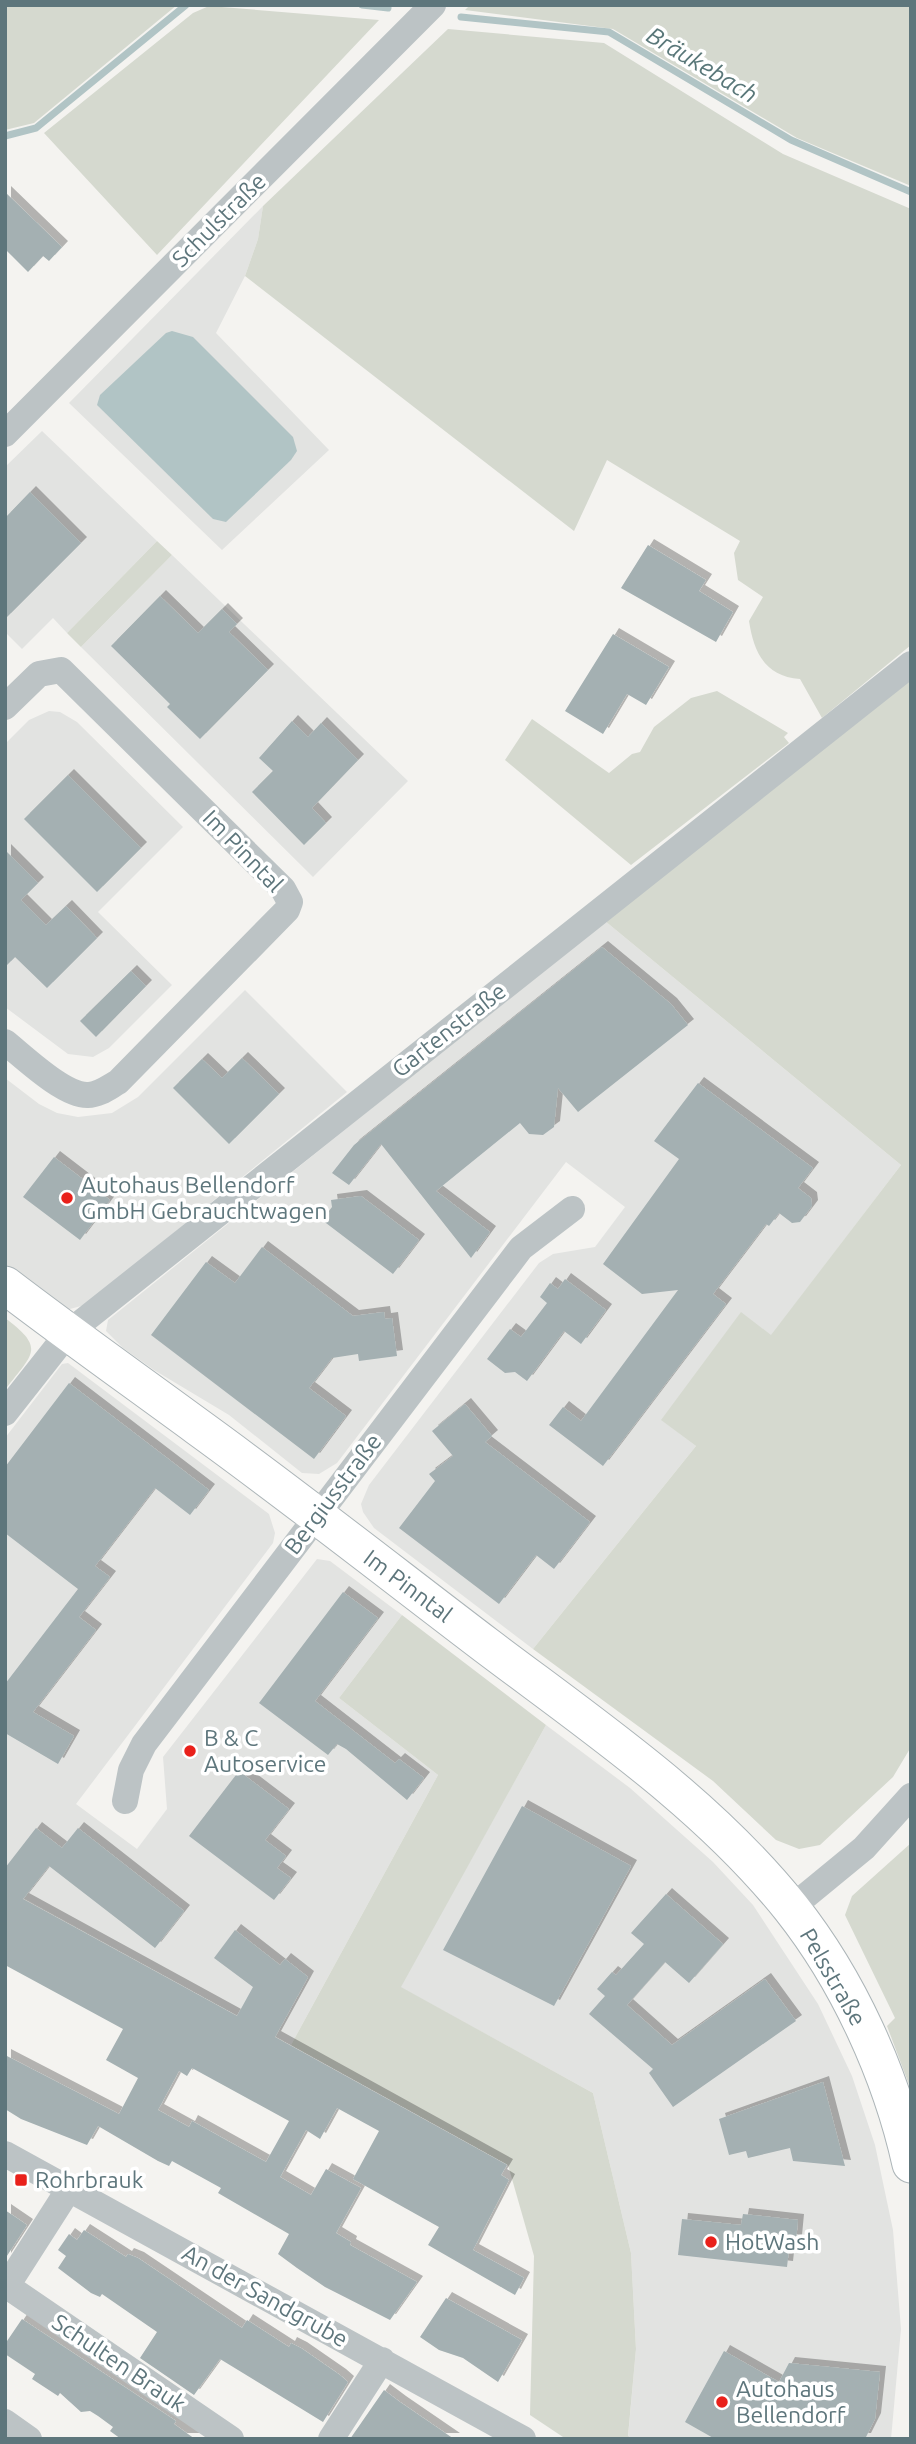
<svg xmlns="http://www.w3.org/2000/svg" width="916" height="2444" font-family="Ubuntu,sans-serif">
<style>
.built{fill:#e2e3e1}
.green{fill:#d5d9cf}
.water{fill:#b1c4c5}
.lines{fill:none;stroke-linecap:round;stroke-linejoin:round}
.stream{stroke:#b1c4c5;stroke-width:7}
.building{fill:#a4b0b2;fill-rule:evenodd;filter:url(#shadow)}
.secondary-casing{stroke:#acb5b8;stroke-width:39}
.minor{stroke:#bcc3c5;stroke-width:26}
.secondary{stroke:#fff;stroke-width:37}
.poi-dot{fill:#e9211b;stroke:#fff;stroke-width:2.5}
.labels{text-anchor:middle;stroke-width:7;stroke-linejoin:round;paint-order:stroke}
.street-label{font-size:23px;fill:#5e767c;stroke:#fff}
.poi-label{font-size:23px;fill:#5e767c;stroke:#fff;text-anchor:start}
.water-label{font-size:24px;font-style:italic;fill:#597779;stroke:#fff}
</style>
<defs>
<filter id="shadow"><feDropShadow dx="6" dy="-6" stdDeviation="0" flood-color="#0004"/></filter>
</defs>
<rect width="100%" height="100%" fill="#f4f3f0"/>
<!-- built -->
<path class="built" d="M263 206 258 239 245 276 216 333 329 450 222 550 69 403Z
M42 431 157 541 67 633 53 618 22 649 5 632V467Z
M172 555 408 781 313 877 81 647Z
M49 711 60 712 77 722 183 827 98 912 172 985 109 1048 93 1057 68 1054 5 1007V744L29 720Z
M605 921 901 1165 771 1336 741 1313 662 1420 696 1446 533 1649 374 1528 363 1512 361 1504 369 1485 539 1263 553 1254 595 1247 625 1207 566 1162 337 1463 319 1474 302 1473 229 1415 154 1370 123 1348 106 1331 108 1320Z
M245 990 347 1092 85 1305 66 1310 51 1302 5 1266V1078L39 1104 57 1113 78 1117 112 1113 138 1097Z
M68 1363 269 1514 275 1533 273 1543 76 1804 137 1849 167 1809 163 1757 317 1559 330 1561 402 1615 339 1698 438 1775 291 2045 5 1888V1438L62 1364Z
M546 1725 630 1788 713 1862 753 1905 818 2004 852 2076 875 2145 893 2230 901 2329 891 2439 628 2437 636 2349 631 2253 593 2093 400 1987Z"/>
<!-- green -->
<path class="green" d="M5 5H177L34 123 5 130Z
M470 5H911V186L797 138 613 29 465 10Z
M209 6 379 20 157 255 44 133 193 13Z
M448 29 604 43 783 154 911 209V645L822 718 800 679C765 676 754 653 749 621L763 597 738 580 734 553 740 541 607 460 574 531 245 276 258 239 263 206Z
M157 541 172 555 81 647 67 633Z
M911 673V1747L893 1777 820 1845 799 1849 776 1840 713 1781 533 1649 696 1446 661 1420 741 1312 771 1335 901 1165 605 921Z
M717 691 788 733 784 737 789 743 631 865 505 760 532 719 609 773 632 754 640 752 654 727 691 698Z
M5 1318C47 1349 32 1354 5 1390Z
M402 1615 546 1725 401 1987 593 2093 631 2253 636 2349 628 2436 632 2439H566L530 2415 534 2256 508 2165 291 2045 438 1775 339 1698Z
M911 1843V2090L887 2026 895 2018 845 1915 852 1896Z"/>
<!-- water -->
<path class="water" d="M172 331 193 337 293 437 297 451 291 460 226 522 213 519 97 405 100 395 166 333Z"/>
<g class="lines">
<!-- stream -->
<path class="stream" d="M362 5 388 8
M461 17 609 32 791 140 911 192
M5 136 36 128 186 5"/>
</g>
<!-- building -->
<path class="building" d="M5 192 62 247 49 261 43 256 28 272 5 249Z
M30 492 81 543 5 619V518Z
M648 545 706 580 699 591 733 612 716 642 621 588Z
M160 596 198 633 222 609 237 624 229 632 268 670 200 739 167 707 170 704 111 646Z
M613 634 669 667 646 705 627 694 603 734 565 711Z
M292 721 308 737 321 723 358 760 312 808 326 823 304 845 252 792 273 771 259 758Z
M68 775 141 848 97 892 24 819Z
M5 850 38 883 21 900 46 925 66 906 97 938 47 988 15 957 5 967Z
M602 947 671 1004 688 1025 578 1112 558 1088 554 1127 543 1135 529 1134 520 1123 436 1191 490 1232 471 1258 381 1144 349 1185 332 1173 354 1145Z
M131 971 146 986 96 1037 80 1021Z
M242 1058 279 1094 229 1144 173 1088 202 1059 222 1078Z
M698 1083 813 1168 798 1188 811 1198 812 1206 800 1222 792 1223 779 1213 769 1226 766 1224 713 1294 726 1304 603 1466 549 1425 563 1407 581 1421 678 1290 642 1294 603 1264 679 1159 654 1141Z
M54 1157 110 1200 80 1240 23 1197Z
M361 1196 419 1240 393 1274 322 1220 332 1207 331 1200Z
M262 1247 353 1316 384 1312 385 1319 392 1318 397 1356 359 1361 358 1354 332 1358 309 1388 346 1416 314 1459 151 1335 206 1262 235 1283Z
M565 1279 606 1310 581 1344 564 1331 527 1381 515 1372 505 1373 487 1359 510 1329 521 1337 547 1303 540 1297 550 1283 558 1289Z
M69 1383 209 1490 190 1515 155 1488 95 1566 110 1577 79 1617 96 1630 33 1712 74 1736 58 1764 5 1733V1684L78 1589 5 1533V1467Z
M465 1404 492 1436 485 1442 590 1522 554 1569 536 1555 499 1604 399 1528 435 1481 429 1474 453 1456 432 1431Z
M343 1592 378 1618 315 1701 395 1763 399 1759 424 1778 407 1800 346 1749 337 1744 328 1755 259 1703Z
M239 1771 289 1809 265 1840 286 1856 277 1868 291 1878 274 1900 189 1836Z
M522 1806 631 1866 554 2006 443 1950Z
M36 1828 62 1848 78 1828 184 1911 155 1948 49 1866 23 1899 237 2016 253 1987 214 1958 235 1930 280 1965 285 1959 308 1977 275 2037 507 2165 501 2175 509 2180 473 2250 524 2278 515 2295 428 2245 439 2227 353 2179 379 2131 337 2108 320 2139 306 2130 280 2177 311 2195 326 2169 361 2188 336 2233 351 2242 350 2245 417 2282 390 2320 325 2287 297 2268 278 2254 289 2234 218 2193 221 2188 172 2161 169 2166 158 2161 98 2126 87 2145 21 2119 5 2109V2055L119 2114 138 2078 106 2060 123 2029 5 1965V1868ZM192 2068 289 2121 266 2162 192 2121 189 2127 158 2110 179 2071 187 2076Z
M666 1894 723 1944 689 1983 665 1962 627 2005 672 2045 765 1979 796 2021 673 2107 649 2073 653 2069 589 2014 605 1996 597 1989 612 1972 616 1975 644 1944 631 1933Z
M823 2082 845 2166 793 2161 790 2148 748 2158 746 2151 729 2155 719 2119Z
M5 2210 27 2225 5 2259Z
M743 2214 798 2220 796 2241 790 2240 787 2267 678 2255 682 2219 741 2225Z
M84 2230 126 2257 128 2254 138 2258 242 2328 247 2320 289 2347 291 2343 301 2348 340 2375 348 2382 323 2422 220 2359 194 2395 140 2358 157 2332 102 2294 100 2297 91 2293 58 2268 66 2256 58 2250 69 2234 77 2240Z
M446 2298 522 2340 498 2382 463 2358 439 2350 420 2337Z
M22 2319 176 2421 174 2424 195 2439H121L110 2431 113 2427 98 2416 90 2411 81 2412 60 2393 58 2396 32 2379 35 2374 5 2354V2344Z
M724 2351 779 2382 789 2363 880 2372 875 2419 865 2439H715L685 2422Z
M384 2390 400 2402 454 2439H350Z"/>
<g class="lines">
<defs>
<path id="secondary" d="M5 1285C69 1334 134 1380 198 1427 296 1498 391 1573 487 1646 593 1726 707 1803 791 1908 848 1980 891 2074 911 2164"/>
</defs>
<!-- secondary casing -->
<use href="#secondary" class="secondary-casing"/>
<!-- minor -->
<path class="minor" d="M5 434 433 5
M5 707 39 674 61 670 283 889 290 902 287 910 118 1082C109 1087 99 1095 88 1095 64 1096 24 1057 5 1042
M5 1413 68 1333 911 664
M125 1801 131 1770 144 1744 521 1248 572 1209
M791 1908 864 1848 911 1796
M5 2154 523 2439
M7 2286 231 2439
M5 2289 69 2189
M5 2422 29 2439
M331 2439 382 2360"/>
<!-- secondary -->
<use href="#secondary" class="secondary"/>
</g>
<!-- markers -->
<g class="poi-dot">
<circle cx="67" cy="1198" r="7"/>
<circle cx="190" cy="1751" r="7"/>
<rect x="14" y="2173" width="14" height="14" rx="3.5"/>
<circle cx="711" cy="2242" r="7"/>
<circle cx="722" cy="2402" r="7"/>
</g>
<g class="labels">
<!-- street labels -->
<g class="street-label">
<text transform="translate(219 220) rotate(-45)" y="8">Schulstraße</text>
<text transform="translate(243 851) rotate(46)" y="8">Im Pinntal</text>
<text transform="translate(449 1030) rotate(-38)" y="8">Gartenstraße</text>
<text transform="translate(333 1494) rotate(-53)" y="8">Bergiusstraße</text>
<text transform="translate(408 1586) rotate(37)" y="8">Im Pinntal</text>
<text transform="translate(833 1977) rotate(60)" y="8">Pelsstraße</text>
<text transform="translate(265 2296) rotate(29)" y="8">An der Sandgrube</text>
<text transform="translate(119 2363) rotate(34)" y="8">Schulten Brauk</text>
</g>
<!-- poi labels -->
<g class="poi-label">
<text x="81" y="1193">Autohaus Bellendorf<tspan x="81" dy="26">GmbH Gebrauchtwagen</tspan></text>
<text x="204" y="1746">B &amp; C<tspan x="204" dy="26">Autoservice</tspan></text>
<text x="35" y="2188">Rohrbrauk</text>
<text x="725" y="2250">HotWash</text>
<text x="736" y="2397">Autohaus<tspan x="736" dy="26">Bellendorf</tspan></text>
</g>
<!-- water labels -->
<g class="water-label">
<text transform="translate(702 65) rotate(31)" y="8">Bräukebach</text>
</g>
</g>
<!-- border -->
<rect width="916" height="2444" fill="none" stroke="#5e767c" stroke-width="14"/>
</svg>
